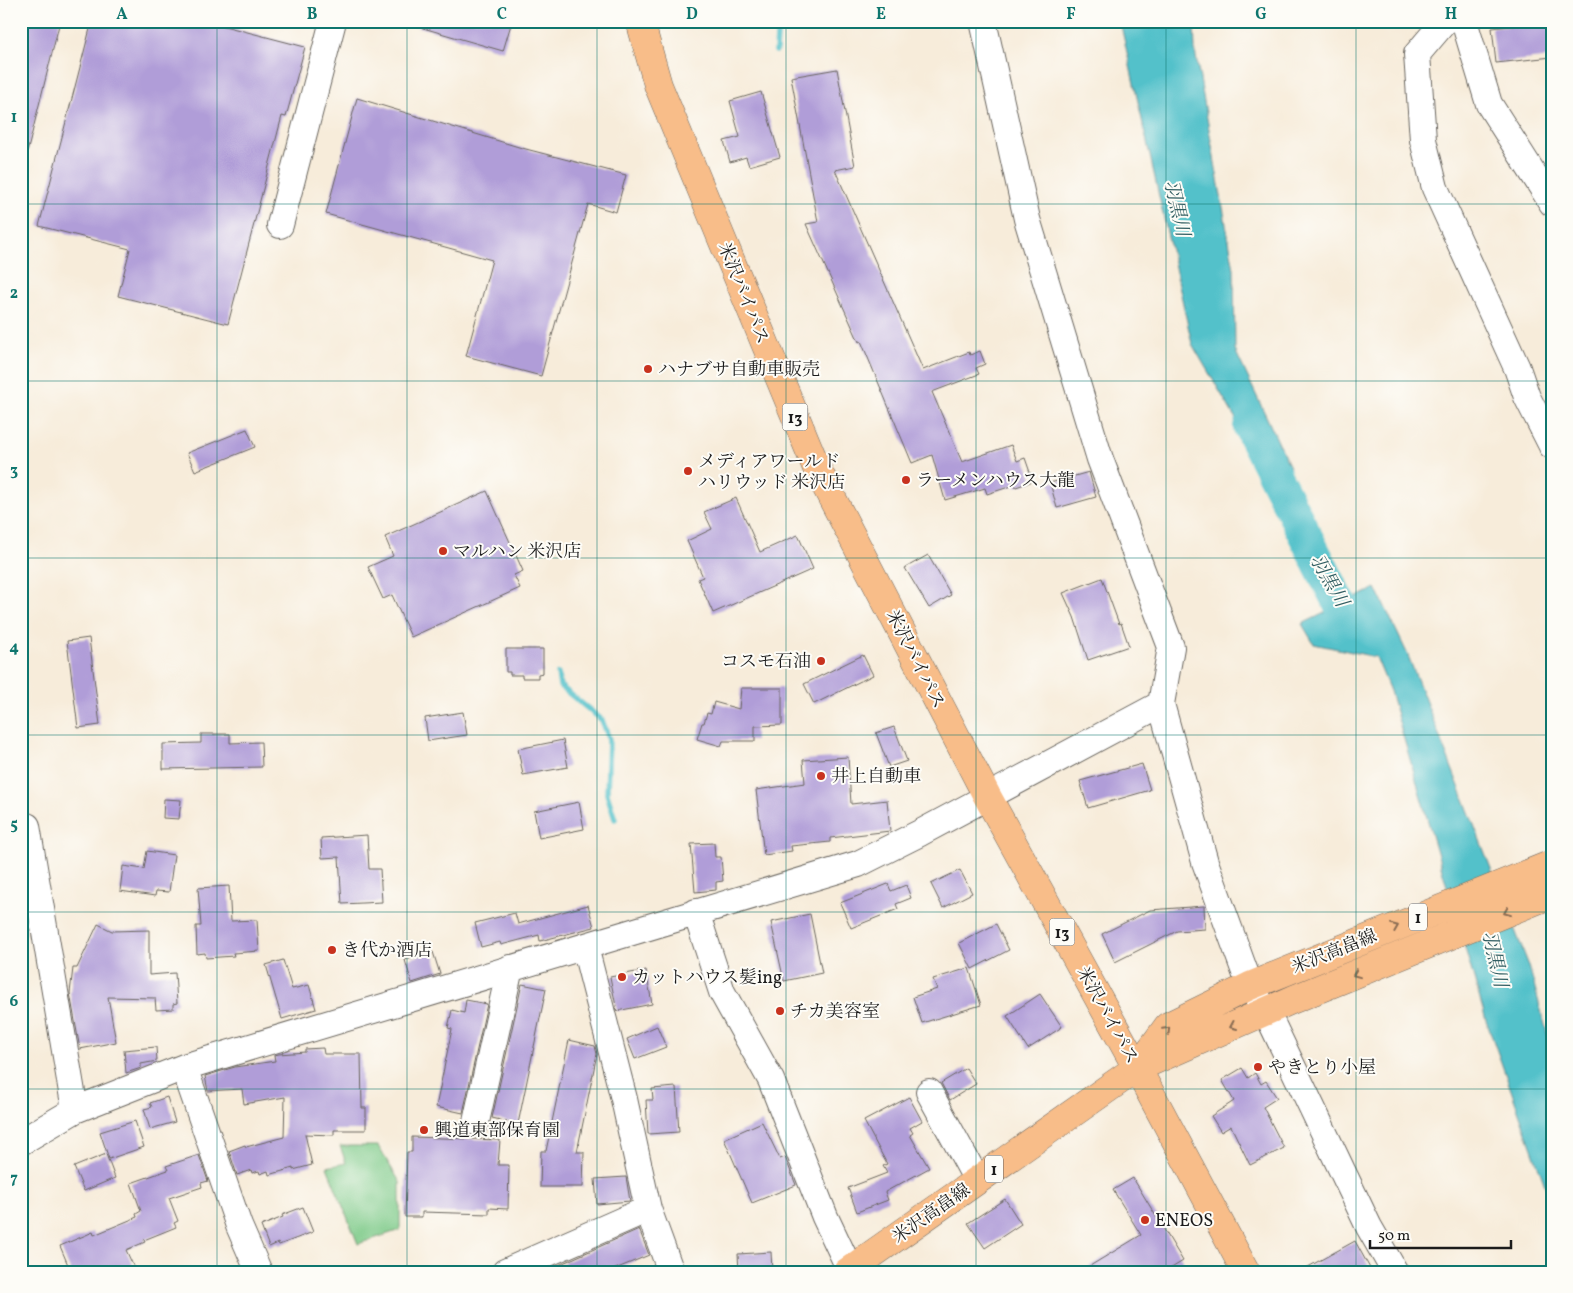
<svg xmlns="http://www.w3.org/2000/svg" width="1573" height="1293" font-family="Vollkorn,'Noto Serif JP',serif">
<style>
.green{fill:#7fcb8a;stroke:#4e7453}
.water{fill:#53c1ca;stroke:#386e73}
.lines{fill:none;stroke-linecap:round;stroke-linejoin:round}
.stream{stroke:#53c1ca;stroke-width:5.5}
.river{stroke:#53c1ca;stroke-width:34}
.building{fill:#b09dd8}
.minor-casing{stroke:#69655e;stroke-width:28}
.major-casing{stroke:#69655e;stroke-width:29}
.highway-casing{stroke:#69655e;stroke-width:29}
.minor{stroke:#fff;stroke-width:26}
.major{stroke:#f8bd89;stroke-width:28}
.highway{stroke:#f8bd89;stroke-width:28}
.oneway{stroke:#8a6c52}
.grid{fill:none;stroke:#0f766e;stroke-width:1;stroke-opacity:0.55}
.poi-dot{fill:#c8321e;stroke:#fdfcf7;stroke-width:2}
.labels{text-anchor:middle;stroke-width:4;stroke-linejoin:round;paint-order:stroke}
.shield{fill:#fdfcf7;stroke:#605f5e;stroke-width:1}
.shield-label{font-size:16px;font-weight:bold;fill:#1c1c1c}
.street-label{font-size:18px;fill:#1c1c1c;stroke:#fdfcf7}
.poi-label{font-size:18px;fill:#1c1c1c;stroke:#fdfcf7;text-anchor:start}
.water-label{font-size:19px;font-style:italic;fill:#325e62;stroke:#fdfcf7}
.neatline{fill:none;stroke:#0f766e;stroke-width:2}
.grid-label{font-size:16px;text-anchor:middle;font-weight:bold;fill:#0f766e}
</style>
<rect width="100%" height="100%" fill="#fdfcf7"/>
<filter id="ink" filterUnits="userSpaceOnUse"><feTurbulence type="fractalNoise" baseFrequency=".02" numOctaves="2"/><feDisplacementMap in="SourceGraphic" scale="10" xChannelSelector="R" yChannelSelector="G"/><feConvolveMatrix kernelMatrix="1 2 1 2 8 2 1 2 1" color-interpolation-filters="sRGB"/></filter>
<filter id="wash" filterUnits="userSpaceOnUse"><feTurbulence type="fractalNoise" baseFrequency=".0096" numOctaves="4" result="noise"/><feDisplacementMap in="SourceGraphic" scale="20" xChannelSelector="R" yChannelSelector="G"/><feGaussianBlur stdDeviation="1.12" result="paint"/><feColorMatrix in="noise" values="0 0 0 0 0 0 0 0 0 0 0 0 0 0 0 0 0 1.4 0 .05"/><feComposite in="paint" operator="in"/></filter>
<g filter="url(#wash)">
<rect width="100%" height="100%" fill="#f7ecda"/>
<!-- green -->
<path class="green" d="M340 1146H378L400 1182V1230L358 1244 327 1167 346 1163Z"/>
<!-- water -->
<path class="water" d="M1120 21H1194L1195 51 1234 269 1235 350 1290 467H1264L1192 344Z
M1376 588 1407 653 1529 966 1552 1051V1205L1486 1020 1390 691 1376 657 1314 644 1302 624Z"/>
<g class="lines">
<!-- stream -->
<path class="stream" d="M776 51 778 21
M558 674 560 686 602 720 609 739 607 794 615 819"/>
<!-- river -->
<path class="river" d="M1250 427 1340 604 1373 639"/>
</g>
<g id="blocks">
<!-- building -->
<path class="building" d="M21 21H60L27 153 21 152Z
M92 21H205L305 47 286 117 282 116 228 324 118 296 130 249 39 226Z
M417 21H512L503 51 416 26Z
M1549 22 1552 57 1496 63 1492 28Z
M837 69 855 166 835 170 923 370 969 352 970 355 980 351 985 364 976 368 979 374 932 392 962 462 1011 445 1017 461 1025 458 1033 481 1016 487 1015 485 987 494 985 488 945 500 932 455 912 463 861 341 859 342 806 224 818 222 791 77Z
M761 92 780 157 749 166 746 157 730 162 724 141 740 137 730 101Z
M357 98 522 148 626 175 616 212 588 204 541 376 466 356 492 260 326 214Z
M247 429 255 447 195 471 187 453Z
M1089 472 1096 497 1057 508 1050 483Z
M487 491 523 571 514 575 520 588 411 637 392 595 383 599 368 567 393 556 385 537Z
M736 498 760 552 798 535 813 569 713 613 698 579 703 577 687 541 712 529 704 512Z
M928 555 951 595 929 608 905 568Z
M1102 578 1119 624 1121 623 1129 646 1088 660 1074 617 1063 593Z
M89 638 100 725 78 728 67 641Z
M506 649H543V673L538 674V678H522V675H510V672H506Z
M863 655 873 675 814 704 804 684Z
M741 688H782V725L755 726V741H723L721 746 697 739 702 723H704L707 713 711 714 714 702 739 709Z
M463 712 467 735 428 741 425 718Z
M894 727 907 761 889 767 876 733Z
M201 734H230V743L261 742 262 767 163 769V744L201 743Z
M563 740 568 767 523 775 518 749Z
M848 757 851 804 887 800 890 831 830 838V842L791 846 792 851 764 855 756 790 805 783 803 760Z
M1142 764 1150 790 1088 808 1080 781Z
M164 799 181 800 179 819 163 818Z
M579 802 584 829 539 838 534 811Z
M367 835 369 869H380L382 902 342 904 339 857 322 858 321 838Z
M714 843 715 857H721L723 881 716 882V890L695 892 691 844Z
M147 851 174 855 169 892 156 891 155 896 120 891 123 866 144 869Z
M960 870 972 893 943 908 931 884Z
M888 884 891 891 906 885 911 898 896 904 898 909 851 928 840 903Z
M229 886 231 921 257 920 259 951 233 953 234 956 206 958 205 953 197 954 196 926H201L198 888Z
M588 905 594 927 540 941 539 935 501 945 500 942 481 947 475 923 515 913 518 924Z
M1204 906 1205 929 1177 931 1115 962 1102 934 1150 910Z
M810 914 822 973 784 981 771 922Z
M98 924 112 931 149 930V975L175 973 177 1003 173 1004V1009L156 1010 155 998 108 997 116 1042 80 1049 70 993 73 968H77Z
M996 924 1009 950 972 969 959 943Z
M433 952 440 974 412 983 405 960Z
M283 960 292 989 309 985 316 1009 282 1019 266 965Z
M969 968 981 1005 922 1023 913 997 937 989 933 979Z
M646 970 652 1004 617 1011 610 977Z
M522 984 546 989 518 1124 492 1118Z
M1040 994 1062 1027 1028 1049 1007 1016Z
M466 1000 487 1004 463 1113 436 1107 452 1029 448 1028 452 1010 464 1013Z
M657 1026 666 1047 635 1059 627 1039Z
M569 1040 595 1046 597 1054 577 1152H584L583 1187H540L541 1151H546Z
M156 1047 157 1061 141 1064V1068L126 1073 124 1050Z
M323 1048 324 1054H361L362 1108H366V1130H334V1135L305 1134 312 1165 293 1170V1168L269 1175 268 1171 260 1174 259 1171 252 1173 251 1170 237 1175 229 1151 245 1145 246 1147 284 1137 285 1097 244 1104 242 1089 208 1091 205 1076 235 1067 275 1061 274 1055 279 1054 305 1052V1049Z
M966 1068 976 1084 950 1100 941 1083Z
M1242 1068 1248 1078 1255 1073 1261 1084 1266 1081 1277 1098 1263 1107 1284 1148 1250 1165 1231 1126 1221 1132 1211 1116 1234 1101 1222 1080Z
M676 1087 679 1132 648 1134 646 1100H653L652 1089Z
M167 1097 175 1122 150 1129 144 1109 152 1107 150 1103Z
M909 1097 922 1121 910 1128 913 1133 910 1135 929 1168 885 1192 888 1200 857 1212 848 1188 887 1173 883 1166 887 1164 864 1121Z
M135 1121 144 1147 109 1159 100 1132Z
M762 1122 780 1159 785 1157 796 1185 752 1203 724 1139Z
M412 1137 500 1140 498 1165H509L508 1209 489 1208V1214L422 1212V1217H405L407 1152H412Z
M106 1154 115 1178 84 1191 74 1167Z
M199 1155 208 1181 201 1183 202 1187 169 1198 178 1221 174 1223 176 1227 144 1240 145 1242 126 1250 136 1272H71L60 1246 93 1232 94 1235 137 1217 136 1214 141 1211 131 1183 168 1170 166 1166Z
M626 1177 630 1201 597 1204 595 1179Z
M1133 1178 1183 1261 1165 1272H1080L1141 1235 1113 1190Z
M1005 1199 1021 1224 985 1248 968 1223Z
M303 1207 313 1232 279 1245 278 1243 269 1247 261 1226 283 1217 282 1215Z
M639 1229 649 1255 608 1272H543Z
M1355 1241 1372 1272H1299Z
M771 1252 772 1272H739L738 1254Z"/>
</g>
</g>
<g filter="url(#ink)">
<use href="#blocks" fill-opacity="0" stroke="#69655e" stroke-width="1"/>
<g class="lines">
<defs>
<path id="minor" d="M983 21 1027 219 1100 459 1171 647 1161 704 1205 862 1250 986 1266 1011 1369 1227 1395 1272
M1445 21 1417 54 1423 140 1435 188 1517 368 1527 397 1552 446
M1464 21 1489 104 1552 203
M280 225 333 21
M27 826 75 1110
M696 912 722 992 771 1080 825 1217 851 1272
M585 947 624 1099 648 1209 671 1272
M184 1067 239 1226 259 1272
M929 1092 977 1180
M476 1122 510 968
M21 1142 75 1110 184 1067 858 864 920 833 1161 704
M505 1272 648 1209"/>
<path id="major" d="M1138 1067 1168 1026 1250 986 1552 864
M847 1272 1137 1068 1294 999 1552 894"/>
<path id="highway" d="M640 21 658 85 818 471 987 796 1137 1068 1246 1272"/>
</defs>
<!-- minor casing -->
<use href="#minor" class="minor-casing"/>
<!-- major casing -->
<use href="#major" class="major-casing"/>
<!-- highway casing -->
<use href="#highway" class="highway-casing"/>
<!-- minor -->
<use href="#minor" class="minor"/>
<!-- major -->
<use href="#major" class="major"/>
<!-- highway -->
<use href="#highway" class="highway"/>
</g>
<!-- one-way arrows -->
<defs><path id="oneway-chevron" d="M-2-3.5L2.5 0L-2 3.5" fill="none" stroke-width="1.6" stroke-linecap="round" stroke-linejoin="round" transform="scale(1.25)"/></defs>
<g class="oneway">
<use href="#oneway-chevron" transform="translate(1507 912) rotate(158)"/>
<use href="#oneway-chevron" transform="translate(1395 927) rotate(-22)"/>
<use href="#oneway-chevron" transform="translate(1356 974) rotate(158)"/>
<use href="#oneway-chevron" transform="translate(1233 1026) rotate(156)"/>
<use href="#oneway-chevron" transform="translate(1167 1030) rotate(-46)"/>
</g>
</g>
<!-- grid -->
<path class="grid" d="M217 21V1272M407 21V1272M597 21V1272M786 21V1272M976 21V1272M1166 21V1272M1356 21V1272M21 204H1552M21 381H1552M21 558H1552M21 735H1552M21 912H1552M21 1089H1552"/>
<!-- markers -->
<g class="poi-dot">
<circle cx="648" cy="369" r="5"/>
<circle cx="688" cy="471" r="5"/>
<circle cx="906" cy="480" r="5"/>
<circle cx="443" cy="551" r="5"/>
<circle cx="821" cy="661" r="5"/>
<circle cx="821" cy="776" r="5"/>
<circle cx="332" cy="950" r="5"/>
<circle cx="622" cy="977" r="5"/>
<circle cx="780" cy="1011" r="5"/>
<circle cx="1258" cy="1067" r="5"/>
<circle cx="424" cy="1130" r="5"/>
<circle cx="1145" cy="1220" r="5"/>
</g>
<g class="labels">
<!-- shield labels -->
<g class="shield">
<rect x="782.5" y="403.5" width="25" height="27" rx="4"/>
<rect x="1409" y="903.5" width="18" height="27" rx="4"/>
<rect x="1049.5" y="918.5" width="25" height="27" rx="4"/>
<rect x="985" y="1155.5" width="18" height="27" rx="4"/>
</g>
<g class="shield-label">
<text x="795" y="423">13</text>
<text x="1418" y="923">1</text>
<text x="1062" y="938">13</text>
<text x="994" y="1175">1</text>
</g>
<!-- street labels -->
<g class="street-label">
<text transform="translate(744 293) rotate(68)" y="6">米沢バイパス</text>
<text transform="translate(916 659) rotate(63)" y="6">米沢バイパス</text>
<text transform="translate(1334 951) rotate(-22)" y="6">米沢高畠線</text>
<text transform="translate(1108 1015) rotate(61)" y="6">米沢バイパス</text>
<text transform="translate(931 1213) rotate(-35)" y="6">米沢高畠線</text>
</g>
<!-- poi labels -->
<g class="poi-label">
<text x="658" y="375">ハナブサ自動車販売</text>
<text x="698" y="467">メディアワールド<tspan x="698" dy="21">ハリウッド 米沢店</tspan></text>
<text x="916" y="486">ラーメンハウス大龍</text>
<text x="453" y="557">マルハン 米沢店</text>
<text x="811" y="667" text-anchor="end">コスモ石油</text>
<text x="831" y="782">井上自動車</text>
<text x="342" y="956">き代か酒店</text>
<text x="632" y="983">カットハウス髪ing</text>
<text x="790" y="1017">チカ美容室</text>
<text x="1268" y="1073">やきとり小屋</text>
<text x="434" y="1136">興道東部保育園</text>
<text x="1155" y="1226">ENEOS</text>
</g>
<!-- water labels -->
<g class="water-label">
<text transform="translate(1178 208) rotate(77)" y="7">羽黒川</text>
<text transform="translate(1330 580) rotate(60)" y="7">羽黒川</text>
<text transform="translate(1496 959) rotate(77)" y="7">羽黒川</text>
</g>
</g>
<!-- margin -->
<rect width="1573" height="1293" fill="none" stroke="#fdfcf7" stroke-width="55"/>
<!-- scale -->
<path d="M1370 1240v8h141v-8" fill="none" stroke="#1c1c1c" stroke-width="2.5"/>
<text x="1378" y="1240" font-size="15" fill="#1c1c1c" stroke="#fdfcf7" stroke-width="4" paint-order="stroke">50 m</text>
<rect x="28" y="28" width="1518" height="1238" class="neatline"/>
<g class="grid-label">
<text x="122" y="19">A</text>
<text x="312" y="19">B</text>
<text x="502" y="19">C</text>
<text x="692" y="19">D</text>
<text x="881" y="19">E</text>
<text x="1071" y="19">F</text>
<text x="1261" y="19">G</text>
<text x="1451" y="19">H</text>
<text x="14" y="122">1</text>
<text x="14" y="298">2</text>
<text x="14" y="475">3</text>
<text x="14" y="652">4</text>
<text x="14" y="829">5</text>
<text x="14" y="1006">6</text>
<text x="14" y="1183">7</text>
</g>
</svg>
